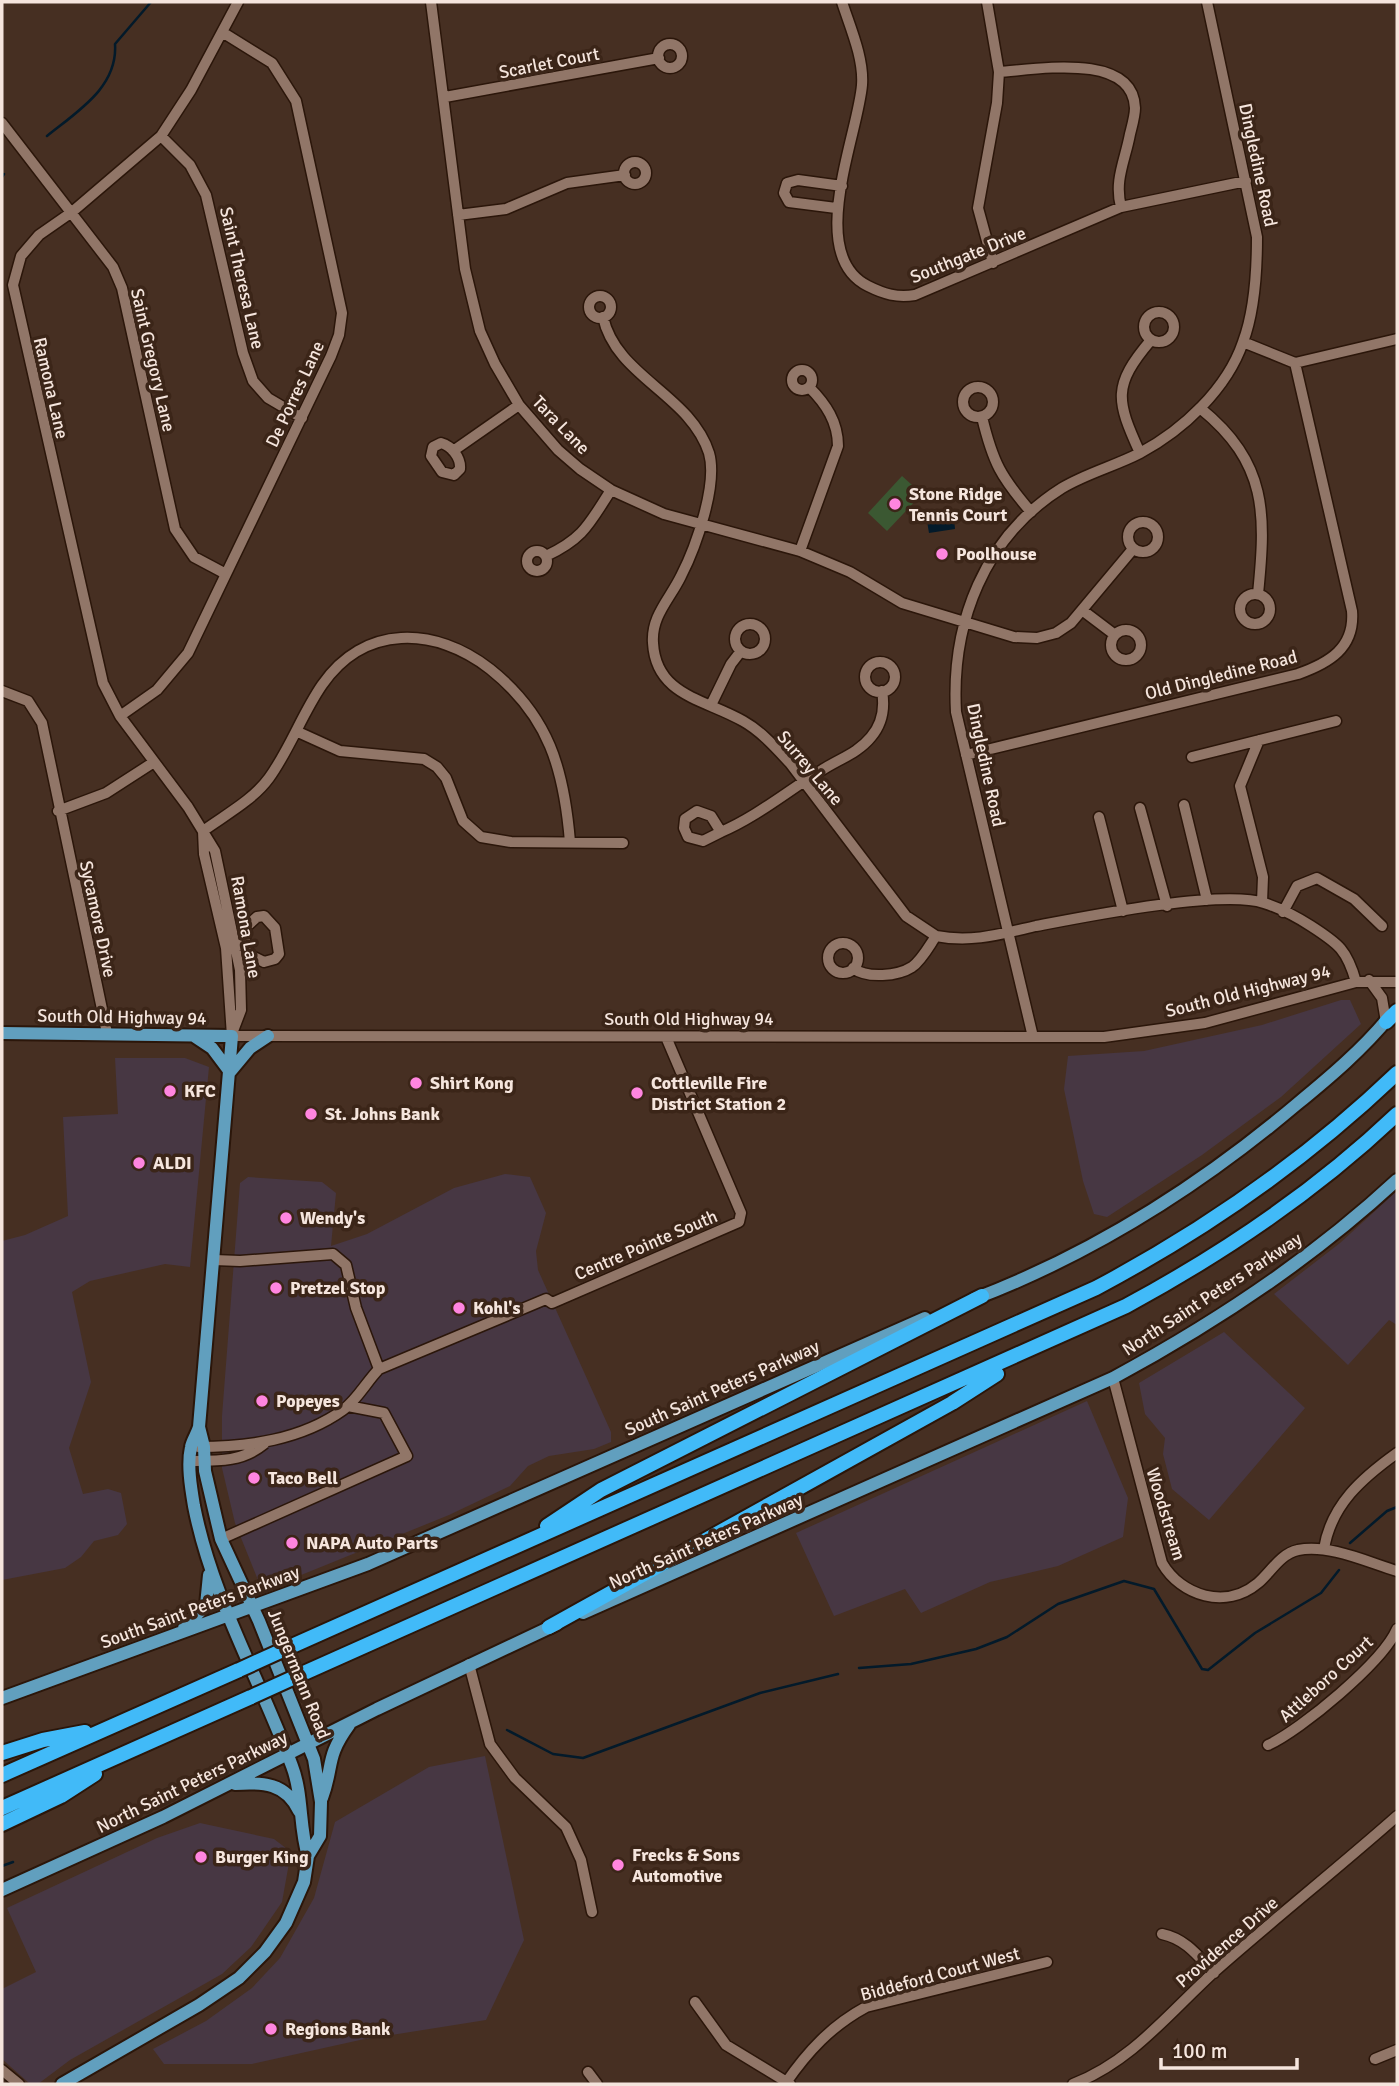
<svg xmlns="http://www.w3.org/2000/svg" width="1399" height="2086" font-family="Signika,sans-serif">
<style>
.commercial{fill:#473743}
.green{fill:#3b5832}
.water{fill:#031a2a}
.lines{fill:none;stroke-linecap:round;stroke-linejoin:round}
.stream{stroke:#031a2a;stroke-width:2.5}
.minor-casing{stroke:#2b160a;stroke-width:13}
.major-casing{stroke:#2b160a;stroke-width:16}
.highway-casing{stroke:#2b160a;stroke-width:18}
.minor{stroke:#917668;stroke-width:10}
.major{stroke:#619fbe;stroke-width:12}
.highway{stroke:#41baf8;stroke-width:14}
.highway-bridge-casing{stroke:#2b160a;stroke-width:18;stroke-linecap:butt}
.highway-bridge{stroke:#41baf8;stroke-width:14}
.poi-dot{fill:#ff85df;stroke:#3b2518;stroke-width:2.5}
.labels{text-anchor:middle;stroke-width:7;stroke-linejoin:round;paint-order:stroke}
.street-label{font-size:18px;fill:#f5e5dd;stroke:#3b2518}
.poi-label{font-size:18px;font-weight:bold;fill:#f5e5dd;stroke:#3b2518;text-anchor:start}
</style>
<rect width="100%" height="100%" fill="#462f22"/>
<!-- commercial -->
<path class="commercial" d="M1341 1000H1350L1361 1024 1281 1097 1202 1155 1107 1217 1094 1214 1083 1181 1064 1089 1068 1056 1144 1051 1262 1025Z
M115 1058H185L209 1067 190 1267 165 1264 90 1281 72 1292 91 1382 69 1448 83 1494 108 1489 121 1493 127 1524 118 1535 94 1541 81 1557 65 1568 2 1580V1241L25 1235 68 1216 63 1117 118 1114Z
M505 1174 530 1177 546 1213 536 1251 538 1270 611 1432V1442L594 1449 549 1456 528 1466 510 1486 449 1515 279 1584 258 1580 235 1523 222 1468V1416L240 1183 248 1177 322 1182 336 1193 331 1246 367 1234 454 1188Z
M1397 1191V1325L1389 1320 1348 1365 1274 1294 1340 1243Z
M1224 1332 1305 1408 1209 1520 1172 1489 1163 1454 1165 1438 1145 1414 1139 1383Z
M1087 1401 1128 1498 1123 1537 1058 1566 990 1582 921 1613 905 1589 834 1616 796 1533Z
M485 1756 524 1940 486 2020 360 2040 252 2064H164L153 2049 206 2021 252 1988 280 1958 314 1898 335 1822 429 1767Z
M200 1823 274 1839 291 1852 282 1902 251 1947 222 1974 70 2060 38 2084H30L2 2059V1989L36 1972 7 1908 157 1838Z"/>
<!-- green -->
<path class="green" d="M902 476 922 494 887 531 868 513Z"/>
<!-- water -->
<path class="water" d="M940 514 946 518H954L955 529 929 533 927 521Z"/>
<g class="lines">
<!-- stream -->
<path class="stream" d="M47 136C78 111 118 87 115 44L151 2
M2 177 4 174
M1350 1543 1387 1511 1397 1507
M859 1668 911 1664 976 1649 1007 1637 1058 1604 1124 1581 1154 1589 1202 1669 1208 1670 1255 1633 1321 1593 1339 1570
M507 1730 553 1754 583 1758 760 1693 838 1674
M164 1790 184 1784
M2 1866 13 1862"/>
<defs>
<path id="minor" d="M431 2 465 269 480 331 495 364 519 405 558 450 580 469 611 490 664 514 800 551 850 572 902 603 1014 637 1037 638 1056 633 1071 623 1133 549
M842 2C850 27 864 58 862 85 858 135 805 255 868 286 884 294 897 298 915 295L1121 207 1246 181
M987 2 999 72 997 103 978 208 993 263
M658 56a12 12 0 1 1 24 0a12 12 0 1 1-24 0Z
M999 72C1033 70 1133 51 1135 108 1135 116 1132 126 1130 134 1125 161 1114 180 1121 207
M445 97 659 58
M2 123 113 267 122 288 175 529 194 557 226 574
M161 136 190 165 206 195 243 353 253 381 268 398 302 418
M624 173a11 11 0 1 1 22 0a11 11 0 1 1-22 0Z
M836 208 789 202 784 193 787 183 798 180 842 186
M458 215 506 209 567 183 625 175
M589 307a11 11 0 1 1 22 0a11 11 0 1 1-22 0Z
M1144 327a15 15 0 1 1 30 0a15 15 0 1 1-30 0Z
M603 317C616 377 690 394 709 453 718 484 696 547 681 576 670 599 651 616 653 643 656 696 705 699 743 721 761 731 776 748 790 763L906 916 936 936
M1295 363 1397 339
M792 380a10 10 0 1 1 20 0a10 10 0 1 1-20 0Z
M963 402a15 15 0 1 1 30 0a15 15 0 1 1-30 0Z
M1200 408C1268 463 1266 514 1258 594
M982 417C993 463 1001 477 1031 512
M441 443C452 446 461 458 460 469L454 475 442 472 431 456 433 447Z
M453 451 519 405
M1140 453C1116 400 1112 386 1151 340
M1128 537a15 15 0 1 1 30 0a15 15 0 1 1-30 0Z
M527 561a10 10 0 1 1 20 0a10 10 0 1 1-20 0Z
M800 551 838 446C838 422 826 404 809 387
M546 556C584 538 589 524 611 490
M1240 609a15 15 0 1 1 30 0a15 15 0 1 1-30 0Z
M1082 610 1115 635
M735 639a15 15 0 1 1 30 0a15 15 0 1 1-30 0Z
M1111 645a15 15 0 1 1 30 0a15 15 0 1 1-30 0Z
M865 677a15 15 0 1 1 30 0a15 15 0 1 1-30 0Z
M2 691 28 701 42 723 107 1033
M711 705 731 664 741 651
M120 716 157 690 188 653 331 356 339 335 342 313 296 101 272 63 222 32
M298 732 340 751 424 759 437 767 446 778 463 821 481 837 511 842 623 843
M1259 740 1240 786 1263 877 1262 902
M966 755 1298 674C1329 663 1355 648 1352 611L1295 363 1243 342
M1192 757 1336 721
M1184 805 1207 900
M1140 808 1167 906
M58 811 106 793 154 762
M697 811 711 816 721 832 703 841 688 837 684 828 685 819Z
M1099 817 1123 911
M203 831 204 854 226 948 232 1036 1104 1037 1205 1023 1356 982H1397
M203 831C225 815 253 800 269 778 290 749 302 714 322 685 364 624 435 626 490 669 549 716 564 769 570 842
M721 832C758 816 787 791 822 770 839 759 858 753 871 737 882 724 885 708 882 691
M1283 912 1297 886 1317 878 1354 899 1382 926
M828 958a15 15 0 1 1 30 0a15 15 0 1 1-30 0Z
M230 947 245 944 250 955 264 962 275 959 279 954 275 928 264 916 257 917 245 928V944
M853 968C867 979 898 976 912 967 922 960 929 946 936 936 972 943 1001 934 1036 926 1083 917 1222 889 1264 903 1280 908 1297 917 1311 926 1339 944 1347 950 1356 982
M1369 980 1382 998 1386 1022
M233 1031 241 1010 240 970 215 851 188 807 120 716 103 683 13 285 21 256 39 235 72 212 161 136 191 90 238 2
M1033 1037 956 712C951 623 984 537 1062 488 1087 473 1115 466 1140 453 1183 430 1227 389 1243 342 1255 310 1257 270 1257 237L1207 2
M379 1369 546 1299 552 1303 739 1222 741 1213 666 1037
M1113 1378 1162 1563C1181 1596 1226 1610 1258 1583 1271 1572 1280 1554 1298 1550 1330 1544 1367 1562 1397 1571
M198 1447C248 1447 301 1440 343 1410 357 1400 367 1381 379 1369L356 1308 346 1265 333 1254 240 1261 214 1260
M190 1461C218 1461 242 1462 264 1444
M221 1539 407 1456 384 1413 348 1406
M1324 1549C1331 1505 1362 1478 1397 1453
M469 1664 490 1744 515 1778 566 1827 581 1860 592 1912
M1268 1745C1301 1730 1383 1662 1397 1629
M1162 1934C1186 1939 1198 1956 1214 1973
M695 2002 726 2045 790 2084
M1375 2059 1397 2050
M2 2070 19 2084
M588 2072 597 2084
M785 2084C808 2051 831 2026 866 2007L1047 1962
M1073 2084C1131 2062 1169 2013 1214 1972 1274 1919 1337 1869 1397 1816"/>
<path id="major" d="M2 1033 232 1036 199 1427 204 1447 205 1471 221 1539 259 1621 314 1759 321 1802 320 1836 308 1856 304 1882 286 1923 265 1952 239 1978 199 2005 62 2084
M194 1036 212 1048 230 1072
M230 1072 250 1048 268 1036
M974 1299C1092 1254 1201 1185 1297 1104 1330 1077 1363 1049 1390 1016
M199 1427C197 1434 192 1441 191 1447 187 1465 191 1488 194 1506 212 1598 260 1679 292 1766 303 1795 299 1827 308 1856
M583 1613 1113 1378C1213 1324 1313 1258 1397 1180
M184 1628 206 1605 209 1575
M2 1698 368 1564 925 1318
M235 1784C263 1782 286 1783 299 1811
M322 1798C334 1765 325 1758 349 1725
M2 1890 163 1817 377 1709 557 1624"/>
<path id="highway" d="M1386 1022 1397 1011
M547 1526 601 1490 982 1296
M549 1627 952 1403 997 1374
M283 1650 1096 1288C1207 1229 1306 1160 1397 1073
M295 1677 1126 1306C1224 1253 1316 1191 1397 1114
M2 1753 43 1740 85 1732
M2 1775 239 1670
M2 1808 251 1697
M2 1824 61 1796 95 1774"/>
</defs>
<!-- minor casing -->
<use href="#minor" class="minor-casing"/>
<!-- major casing -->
<use href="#major" class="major-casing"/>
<!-- highway casing -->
<use href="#highway" class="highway-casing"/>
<!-- minor -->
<use href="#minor" class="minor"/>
<!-- major -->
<use href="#major" class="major"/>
<!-- highway -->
<use href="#highway" class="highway"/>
<defs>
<path id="highway-bridge" d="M239 1670 283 1650
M251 1697 295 1677"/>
</defs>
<!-- highway-bridge casing -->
<use href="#highway-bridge" class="highway-bridge-casing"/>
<!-- highway-bridge -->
<use href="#highway-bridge" class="highway-bridge"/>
</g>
<!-- markers -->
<g class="poi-dot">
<circle cx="895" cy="504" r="7"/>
<circle cx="942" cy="554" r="7"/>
<circle cx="416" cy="1083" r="7"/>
<circle cx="170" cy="1091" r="7"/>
<circle cx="637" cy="1093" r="7"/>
<circle cx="311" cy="1114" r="7"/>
<circle cx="139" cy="1163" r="7"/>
<circle cx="286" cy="1218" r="7"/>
<circle cx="276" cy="1288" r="7"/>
<circle cx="459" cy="1308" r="7"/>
<circle cx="262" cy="1401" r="7"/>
<circle cx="254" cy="1478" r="7"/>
<circle cx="292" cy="1543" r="7"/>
<circle cx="201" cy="1857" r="7"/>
<circle cx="618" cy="1865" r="7"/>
<circle cx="271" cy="2029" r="7"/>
</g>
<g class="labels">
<!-- street labels -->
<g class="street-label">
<text transform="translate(549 63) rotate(-11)" y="6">Scarlet Court</text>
<text transform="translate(1258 165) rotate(78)" y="6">Dingledine Road</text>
<text transform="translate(968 255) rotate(-22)" y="6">Southgate Drive</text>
<text transform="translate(242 278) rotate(77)" y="6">Saint Theresa Lane</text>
<text transform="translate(153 360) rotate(77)" y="6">Saint Gregory Lane</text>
<text transform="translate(51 388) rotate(77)" y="6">Ramona Lane</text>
<text transform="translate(295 394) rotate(-65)" y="6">De Porres Lane</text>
<text transform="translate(561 425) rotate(46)" y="6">Tara Lane</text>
<text transform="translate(1221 675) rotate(-14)" y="6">Old Dingledine Road</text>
<text transform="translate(986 765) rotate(78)" y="6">Dingledine Road</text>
<text transform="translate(810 768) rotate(50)" y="6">Surrey Lane</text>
<text transform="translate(98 919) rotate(78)" y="6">Sycamore Drive</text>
<text transform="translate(246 927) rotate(80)" y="6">Ramona Lane</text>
<text transform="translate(1248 991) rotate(-14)" y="6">South Old Highway 94</text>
<text transform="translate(122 1017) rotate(1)" y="6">South Old Highway 94</text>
<text x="689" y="1025">South Old Highway 94</text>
<text transform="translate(646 1245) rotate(-23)" y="6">Centre Pointe South</text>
<text transform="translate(1212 1294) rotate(-33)" y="6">North Saint Peters Parkway</text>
<text transform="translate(722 1388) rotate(-24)" y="6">South Saint Peters Parkway</text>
<text transform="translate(1166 1514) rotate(73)" y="6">Woodstream</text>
<text transform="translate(706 1541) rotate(-24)" y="6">North Saint Peters Parkway</text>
<text transform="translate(200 1607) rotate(-20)" y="6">South Saint Peters Parkway</text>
<text transform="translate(299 1674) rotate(68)" y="6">Jungermann Road</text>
<text transform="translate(1326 1679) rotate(-42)" y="6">Attleboro Court</text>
<text transform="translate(192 1782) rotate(-26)" y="6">North Saint Peters Parkway</text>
<text transform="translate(1227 1942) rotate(-41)" y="6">Providence Drive</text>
<text transform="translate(940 1974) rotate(-15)" y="6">Biddeford Court West</text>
</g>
<!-- poi labels -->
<g class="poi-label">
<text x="909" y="500">Stone Ridge<tspan x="909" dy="21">Tennis Court</tspan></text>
<text x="956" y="560">Poolhouse</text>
<text x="430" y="1089">Shirt Kong</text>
<text x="651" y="1089">Cottleville Fire<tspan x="651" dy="21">District Station 2</tspan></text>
<text x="184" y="1097">KFC</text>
<text x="325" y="1120">St. Johns Bank</text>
<text x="153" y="1169">ALDI</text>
<text x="300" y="1224">Wendy's</text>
<text x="290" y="1294">Pretzel Stop</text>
<text x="473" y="1314">Kohl's</text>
<text x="276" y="1407">Popeyes</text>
<text x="268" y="1484">Taco Bell</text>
<text x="306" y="1549">NAPA Auto Parts</text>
<text x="632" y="1861">Frecks &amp; Sons<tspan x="632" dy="21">Automotive</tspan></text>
<text x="215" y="1863">Burger King</text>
<text x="285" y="2035">Regions Bank</text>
</g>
</g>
<!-- border -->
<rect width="1399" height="2086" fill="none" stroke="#f5e5dd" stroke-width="7"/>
<!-- scale -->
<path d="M1161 2058v10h136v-10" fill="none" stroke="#f5e5dd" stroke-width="3.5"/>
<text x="1172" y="2058" font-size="21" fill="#f5e5dd" stroke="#3b2518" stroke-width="5" paint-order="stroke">100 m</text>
</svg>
